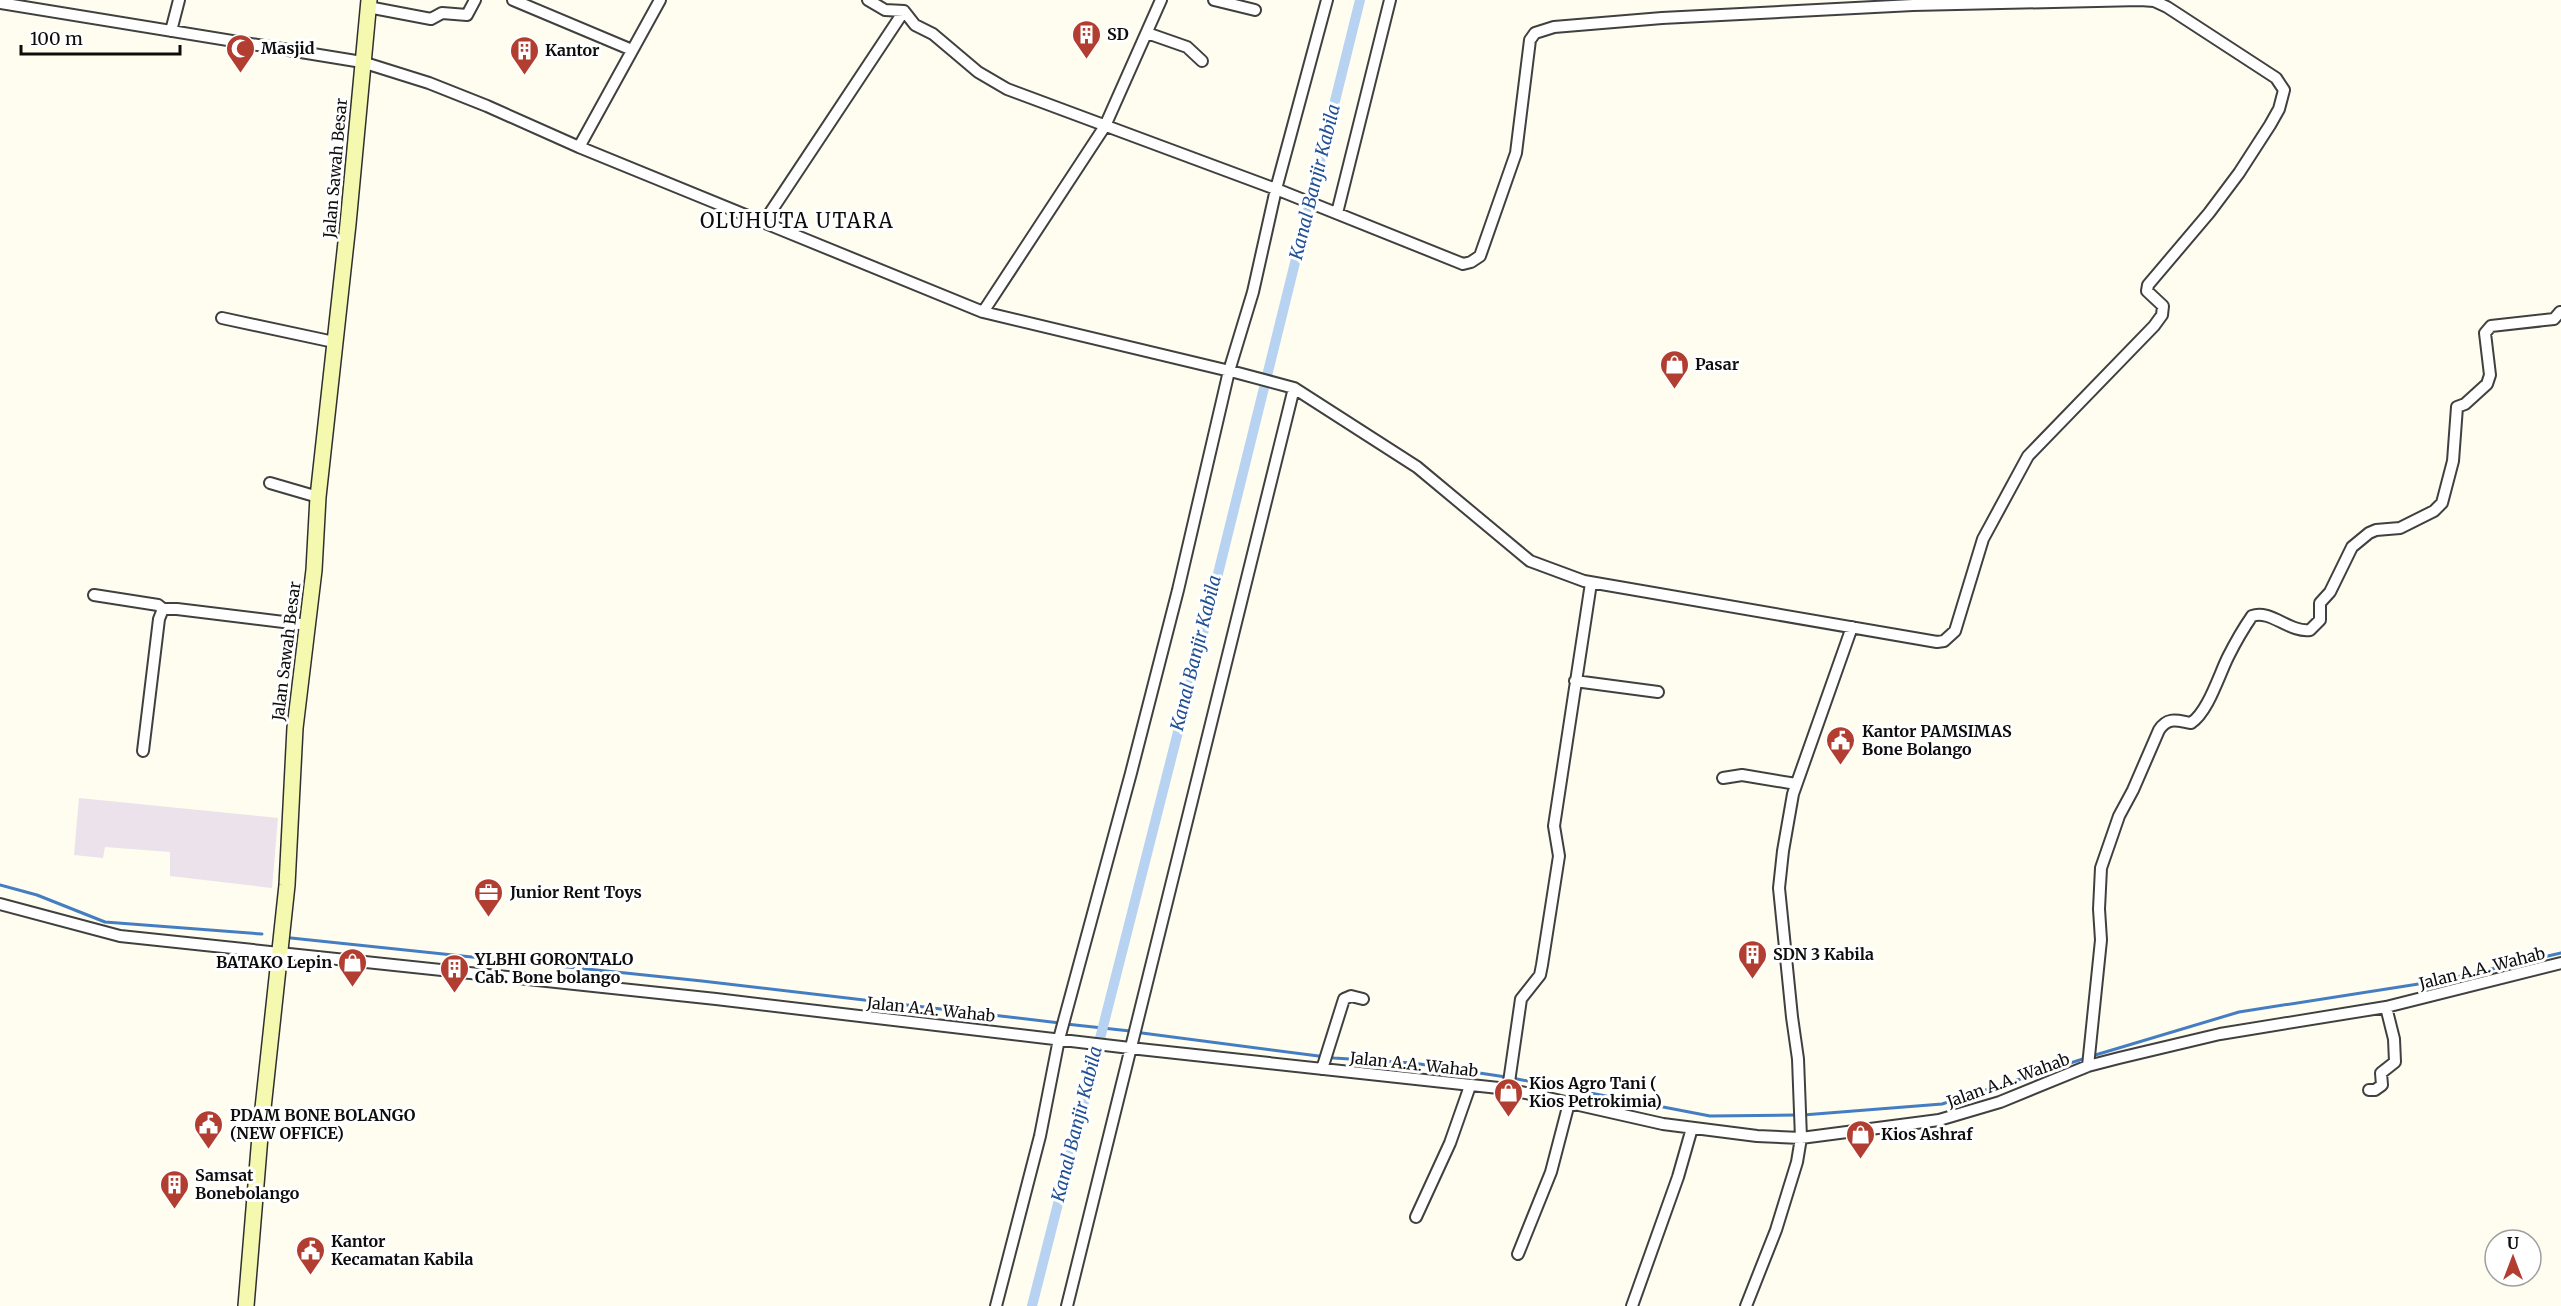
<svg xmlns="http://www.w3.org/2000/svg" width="2561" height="1306" font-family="Merriweather,serif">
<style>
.industrial{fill:#ebe2eb}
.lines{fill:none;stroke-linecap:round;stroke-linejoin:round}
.stream{stroke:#457dc2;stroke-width:3}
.canal{stroke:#b7d3f1;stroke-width:10}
.street-casing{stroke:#404040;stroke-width:14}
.secondary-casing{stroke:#2f2f2f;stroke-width:18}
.street{stroke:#fff;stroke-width:10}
.secondary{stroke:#f5f8af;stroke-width:15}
.labels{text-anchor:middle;stroke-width:6;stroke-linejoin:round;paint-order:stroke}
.poi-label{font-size:16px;font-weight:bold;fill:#0d0d0d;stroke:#fff;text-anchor:start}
.street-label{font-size:16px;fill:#0d0d0d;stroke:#fff}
.water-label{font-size:18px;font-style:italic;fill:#215094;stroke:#fff}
.quarter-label{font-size:20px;letter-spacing:1.5px;fill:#0d0d0d;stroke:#fff}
</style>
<rect width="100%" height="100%" fill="#fefdef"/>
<!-- industrial -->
<path class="industrial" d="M79 798 278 818 272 888 170 876V852L105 847 103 858 74 855Z"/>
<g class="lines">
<!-- stream -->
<path class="stream" d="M0 885 37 895 105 922 262 934
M291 938 702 981 1060 1023
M1066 1024 1130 1031
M1142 1033 1334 1058 1413 1063 1506 1077
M2092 1056 2239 1012 2444 980 2561 953
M1512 1078 1710 1116 1796 1115
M1803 1115 1942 1104 2086 1058"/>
<!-- canal -->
<path class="canal" d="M1032 1306 1210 606 1360 0"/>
<defs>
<path id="street" d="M513 0 632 50
M1214 0 1255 10
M0 3 362 62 429 83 487 106 579 147 983 312 1238 373 1294 388 1417 467 1530 561 1584 581 1937 642 1944 641 1955 631 1983 539 2028 456 2154 326 2162 315 2163 306 2147 291 2148 285 2209 213 2239 173 2270 125 2279 109 2284 90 2276 78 2167 7 2154 1 2140 0 1913 5 1662 18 1554 27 1535 33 1530 40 1516 153 1480 256 1471 262 1463 264 1281 191 1007 89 978 72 933 34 915 25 904 11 885 10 868 0
M368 7 431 19 442 13 467 15 475 0
M171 31 179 0
M1147 33 1187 47 1202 61
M579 147 660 0
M1337 213 1390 0
M764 222 904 11
M983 312 1105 126 1161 0
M222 318 334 342
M270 483 318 497
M94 595 158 605 163 609
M1575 681 1658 692
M143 751 159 619 163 609H177L308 625
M1723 778 1742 775 1796 784
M0 904 120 936 716 999 1130 1048 1508 1089 1663 1124 1757 1136 1801 1138 1939 1120 2000 1102 2088 1066 2119 1058 2220 1034 2386 1007 2561 963
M2088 1066 2101 940 2099 909 2101 868 2119 816 2133 790 2159 730C2168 716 2178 721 2191 723 2208 712 2219 675 2228 657 2235 643 2243 629 2252 616 2270 609 2290 633 2310 630L2320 620V603L2330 592 2352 547 2369 533 2376 530 2400 528 2434 511 2442 503 2453 461 2457 407 2465 404 2487 384 2490 375 2485 333 2491 326 2554 319 2560 312
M1322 1069 1344 999 1351 996 1363 999
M1508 1089 1521 999 1540 975 1542 965 1559 856 1554 826 1591 583
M2369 1090H2375L2382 1085 2381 1073 2395 1062 2394 1039 2386 1007
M1416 1217 1450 1143 1470 1086
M1518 1254 1551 1172 1569 1103
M996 1306 1040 1136 1059 1039 1131 773 1178 590 1229 371 1253 292 1276 189 1327 0
M1067 1306 1294 388
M1632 1306 1678 1177 1692 1128
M1746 1306 1776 1230 1797 1162 1801 1138 1798 1059 1792 1017 1779 888 1783 851 1793 794 1852 627"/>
<path id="secondary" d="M246 1306 260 1136 287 885 295 728 314 570 318 497 348 224 369 0"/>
</defs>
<!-- street casing -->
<use href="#street" class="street-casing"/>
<!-- secondary casing -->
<use href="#secondary" class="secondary-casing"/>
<!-- street -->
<use href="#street" class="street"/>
<!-- secondary -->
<use href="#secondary" class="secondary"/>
</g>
<!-- icons -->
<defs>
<symbol id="building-pin" viewBox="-11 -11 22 30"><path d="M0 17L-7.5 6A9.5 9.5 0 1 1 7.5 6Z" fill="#b13e31" stroke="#fff"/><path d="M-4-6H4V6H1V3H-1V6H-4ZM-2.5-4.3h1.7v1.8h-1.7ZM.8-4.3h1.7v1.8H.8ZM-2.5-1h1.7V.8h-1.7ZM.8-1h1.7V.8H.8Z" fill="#fff"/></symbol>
<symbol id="mosque-pin" viewBox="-11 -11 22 30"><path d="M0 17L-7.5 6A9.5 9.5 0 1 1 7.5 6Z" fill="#b13e31" stroke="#fff"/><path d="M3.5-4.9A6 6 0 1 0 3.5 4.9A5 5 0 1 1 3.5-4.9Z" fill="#fff"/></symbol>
<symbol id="shop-pin" viewBox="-11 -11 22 30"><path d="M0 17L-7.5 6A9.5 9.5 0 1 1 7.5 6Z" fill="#b13e31" stroke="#fff"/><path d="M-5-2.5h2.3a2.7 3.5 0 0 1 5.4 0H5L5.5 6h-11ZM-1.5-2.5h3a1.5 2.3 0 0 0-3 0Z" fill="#fff"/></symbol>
<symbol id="civic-pin" viewBox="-11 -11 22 30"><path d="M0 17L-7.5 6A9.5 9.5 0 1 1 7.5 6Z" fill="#b13e31" stroke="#fff"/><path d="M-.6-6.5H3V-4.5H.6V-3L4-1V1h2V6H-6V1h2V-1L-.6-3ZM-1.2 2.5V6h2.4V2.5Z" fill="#fff"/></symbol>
<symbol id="office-pin" viewBox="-11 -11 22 30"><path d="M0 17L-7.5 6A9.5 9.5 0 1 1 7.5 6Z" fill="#b13e31" stroke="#fff"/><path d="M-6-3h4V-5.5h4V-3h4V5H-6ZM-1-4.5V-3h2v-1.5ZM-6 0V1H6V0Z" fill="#fff"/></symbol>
</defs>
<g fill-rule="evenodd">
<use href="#building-pin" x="1070" y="18" width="33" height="45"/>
<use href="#mosque-pin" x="224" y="32" width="33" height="45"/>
<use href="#building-pin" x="508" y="34" width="33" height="45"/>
<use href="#shop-pin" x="1658" y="348" width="33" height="45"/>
<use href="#civic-pin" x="1824" y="724" width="33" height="45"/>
<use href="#office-pin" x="472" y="876" width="33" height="45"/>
<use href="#building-pin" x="1736" y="938" width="33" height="45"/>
<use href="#shop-pin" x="336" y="946" width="33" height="45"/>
<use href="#building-pin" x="438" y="952" width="33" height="45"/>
<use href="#shop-pin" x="1492" y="1076" width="33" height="45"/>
<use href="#civic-pin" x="192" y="1108" width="33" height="45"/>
<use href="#shop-pin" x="1844" y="1118" width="33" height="45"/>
<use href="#building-pin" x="158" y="1168" width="33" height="45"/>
<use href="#civic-pin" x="294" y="1234" width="33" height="45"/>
</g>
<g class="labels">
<!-- poi labels -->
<g class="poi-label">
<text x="1107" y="40">SD</text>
<text x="261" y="54">Masjid</text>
<text x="545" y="56">Kantor</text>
<text x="1695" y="370">Pasar</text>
<text x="1862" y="737">Kantor PAMSIMAS<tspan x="1862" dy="18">Bone Bolango</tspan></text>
<text x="510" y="898">Junior Rent Toys</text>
<text x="1773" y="960">SDN 3 Kabila</text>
<text x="475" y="965">YLBHI GORONTALO<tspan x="475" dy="18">Cab. Bone bolango</tspan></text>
<text x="332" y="968" text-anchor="end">BATAKO Lepin</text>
<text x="1529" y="1089">Kios Agro Tani (<tspan x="1529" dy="18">Kios Petrokimia)</tspan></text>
<text x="230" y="1121">PDAM BONE BOLANGO<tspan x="230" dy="18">(NEW OFFICE)</tspan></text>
<text x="1881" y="1140">Kios Ashraf</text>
<text x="195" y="1181">Samsat<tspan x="195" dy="18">Bonebolango</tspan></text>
<text x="331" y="1247">Kantor<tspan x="331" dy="18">Kecamatan Kabila</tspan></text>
</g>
<!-- street labels -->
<g class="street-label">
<text transform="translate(335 168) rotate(-85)" y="6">Jalan Sawah Besar</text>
<text transform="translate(286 651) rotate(-83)" y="6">Jalan Sawah Besar</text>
<text transform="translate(2482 968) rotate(-14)" y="6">Jalan A.A. Wahab</text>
<text transform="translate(931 1009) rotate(6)" y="6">Jalan A.A. Wahab</text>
<text transform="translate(1414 1064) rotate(6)" y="6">Jalan A.A. Wahab</text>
<text transform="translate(2008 1080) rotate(-20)" y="6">Jalan A.A. Wahab</text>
</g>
<!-- water labels -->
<g class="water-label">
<text transform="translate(1315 182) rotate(-76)" y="6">Kanal Banjir Kabila</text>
<text transform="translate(1196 653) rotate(-76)" y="6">Kanal Banjir Kabila</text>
<text transform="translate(1077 1124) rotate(-76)" y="6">Kanal Banjir Kabila</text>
</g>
<!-- quarter labels -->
<g class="quarter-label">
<text x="797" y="228">OLUHUTA UTARA</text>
</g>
</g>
<!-- north arrow -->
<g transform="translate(2513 1258)"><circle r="28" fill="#ffffff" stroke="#9e9e9e" stroke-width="1.5"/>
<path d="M0-4.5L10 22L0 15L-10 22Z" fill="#b13e31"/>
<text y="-9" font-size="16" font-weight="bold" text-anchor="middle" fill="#0d0d0d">U</text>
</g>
<!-- scale -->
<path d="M21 45v9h159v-9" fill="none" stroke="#0d0d0d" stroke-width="3"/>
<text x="30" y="45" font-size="18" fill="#0d0d0d" stroke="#ffffff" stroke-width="4.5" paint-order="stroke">100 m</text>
</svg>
